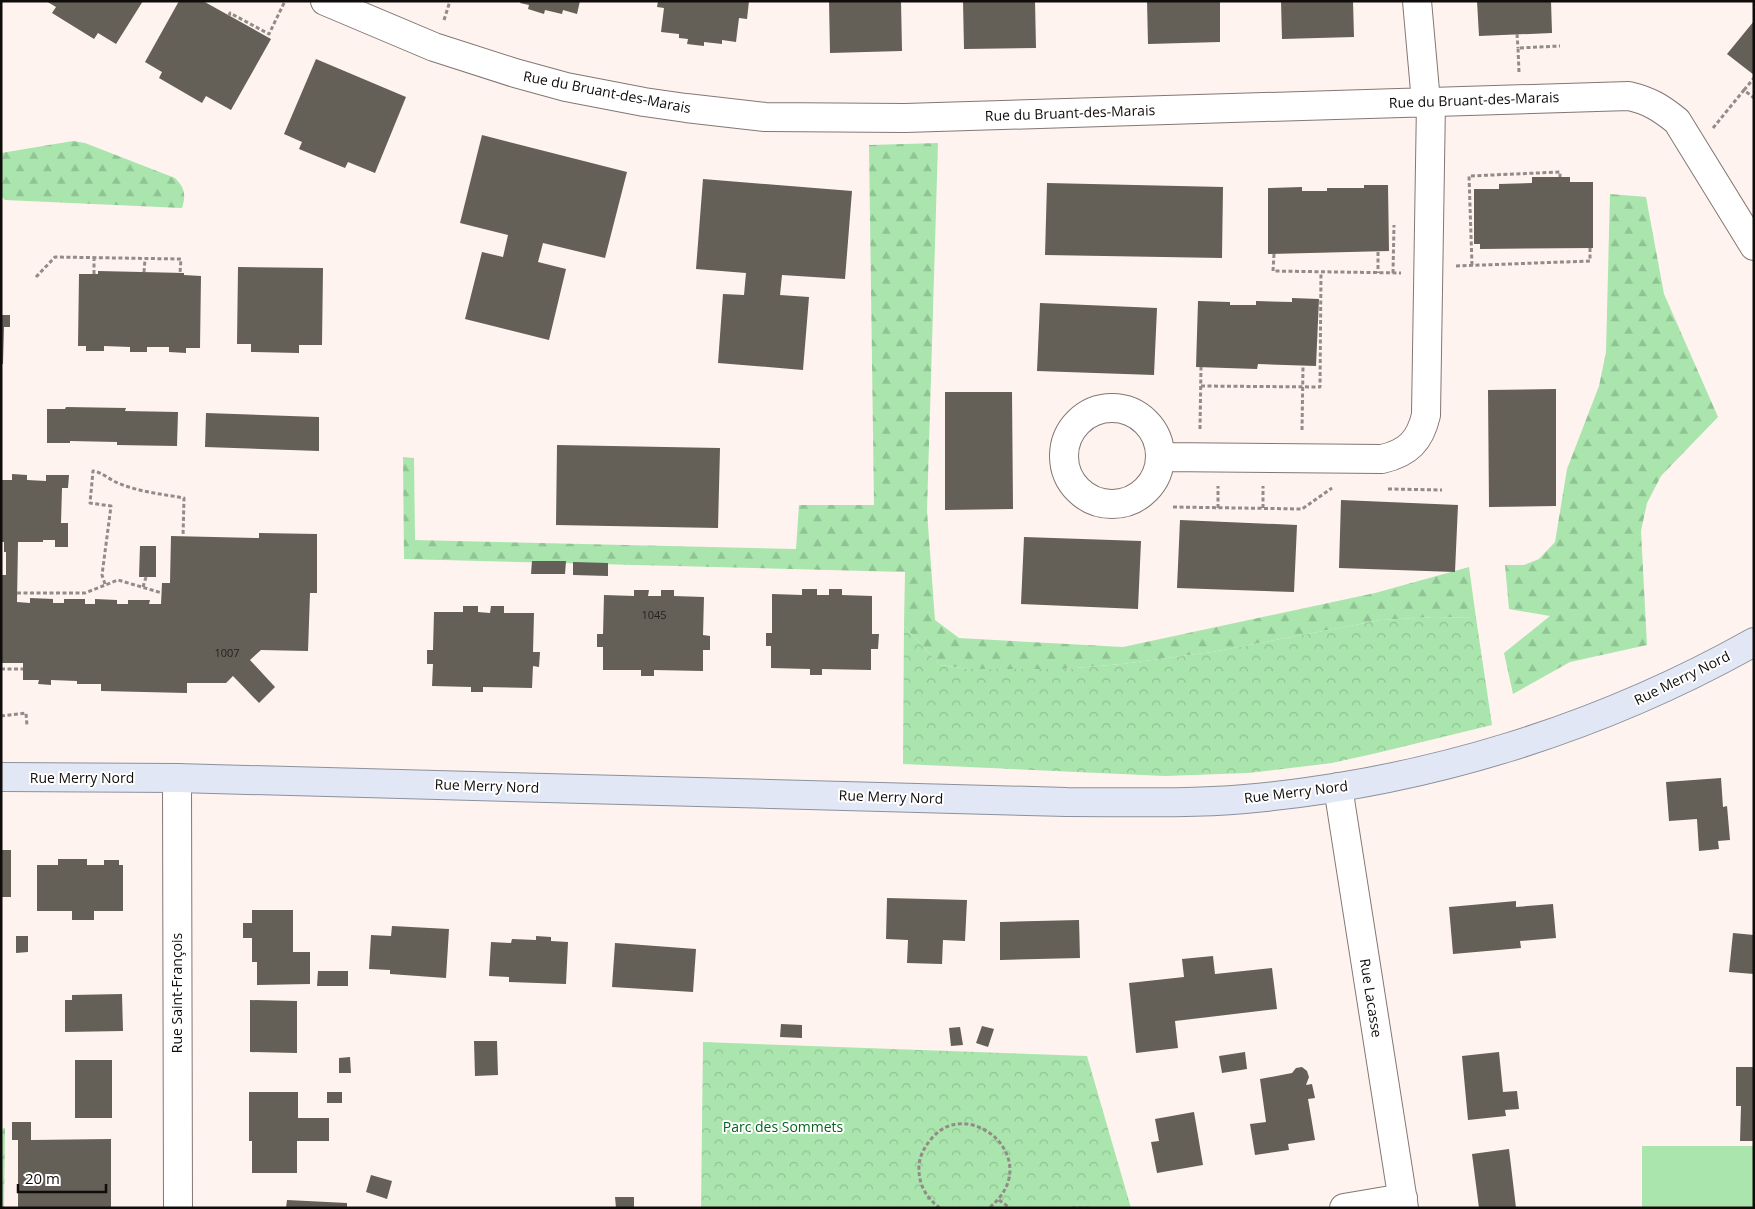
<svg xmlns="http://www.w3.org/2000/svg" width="1755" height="1209" font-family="'Open Sans',sans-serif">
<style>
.forest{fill:url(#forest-firs)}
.park{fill:url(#park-crowns)}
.pitch{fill:#a9e5ad}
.building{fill:#645f57}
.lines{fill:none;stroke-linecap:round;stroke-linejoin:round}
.minor-casing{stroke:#827774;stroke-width:30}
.major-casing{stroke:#8b909d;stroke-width:30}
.path{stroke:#938b88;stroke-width:3;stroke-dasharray:4 2.5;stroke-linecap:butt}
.minor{stroke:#fff;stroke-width:28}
.major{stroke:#e1e7f4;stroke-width:28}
.labels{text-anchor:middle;stroke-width:4;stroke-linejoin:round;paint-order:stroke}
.number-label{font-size:11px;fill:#25211e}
.street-label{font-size:14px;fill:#100c0b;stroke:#fff}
.park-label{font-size:14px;fill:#02651f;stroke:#fff}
</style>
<defs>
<pattern id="forest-firs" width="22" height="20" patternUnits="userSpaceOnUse" patternTransform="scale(1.25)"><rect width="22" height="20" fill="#a9e5ad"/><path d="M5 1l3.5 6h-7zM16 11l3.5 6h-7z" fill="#90c394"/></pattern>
<pattern id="park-crowns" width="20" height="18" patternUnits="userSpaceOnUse" patternTransform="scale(1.25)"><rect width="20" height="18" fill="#a9e5ad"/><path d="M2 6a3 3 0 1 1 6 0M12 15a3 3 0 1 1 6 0" fill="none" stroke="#90c394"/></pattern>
</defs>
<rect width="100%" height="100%" fill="#fff3ef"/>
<!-- forest -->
<path class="forest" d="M73 141 85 143 175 178C185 188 186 195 182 208L5 200 1 196V153Z
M938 143 927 511 935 620 959 638 1123 647 1375 593 1469 567 1476 618 1435 617 1381 620 1212 652 1122 664 1063 669H969L940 665 904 626 905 572 404 559 403 457 414 458 415 540 796 549 799 505H874L869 145Z
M1610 194 1646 197 1664 294 1718 417 1661 476 1647 503 1641 531 1647 645 1570 662 1513 694 1504 653 1550 616 1509 609 1505 565H1524L1539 559 1555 542 1567 469 1599 386 1606 352Z
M5 1128 4 1208H1V1129Z"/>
<!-- park -->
<path class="park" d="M1435 617 1476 618 1492 725 1377 753 1332 763 1248 773 1165 776 903 764 904 626 940 665 969 669H1063L1122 664 1212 652 1381 620Z
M703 1042 1087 1056 1131 1208H701Z"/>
<!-- pitch -->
<path class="pitch" d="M1642 1146H1754V1208H1642Z"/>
<!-- building -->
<path class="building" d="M46 1H143L116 44 98 33 94 39 52 13 56 7Z
M179 1H203L271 39 231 110 206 96 202 103 159 78 162 72 145 62Z
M521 1H580L577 14 563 10 562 14 545 10 544 14 528 9 529 5 520 3Z
M658 1H749L747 19 739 18 736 42 722 40V44L704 42V46L687 44 688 39 679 38V34L661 32 664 8 657 7Z
M829 1H901L902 51 830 53Z
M963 1H1035L1036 48 964 49Z
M1147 1H1220V42L1148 44Z
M1281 1H1353L1354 37 1282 39Z
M1477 1H1551L1552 33 1479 36Z
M1754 21V75L1727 54Z
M316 59 406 97 375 173 348 162 345 168 299 149 302 142 284 134Z
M482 135 627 172 605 258 543 243 538 262 566 269 549 340 465 319 482 252 503 257 508 235 460 223Z
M1532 177H1570V182H1593V248L1480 249V244H1474V189H1499V184L1532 183Z
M703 179 852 191 845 279 782 275 780 295 809 297 803 370 718 363 723 294 744 295 746 273 696 269Z
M1047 183 1223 187 1222 258 1045 255Z
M1364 185H1388L1389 251 1268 254V188L1302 187V191H1327V188H1364Z
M238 267 323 268 322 345H299V353L251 352V344H237Z
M98 271 184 273V275L201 276 200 348H186V353L169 352V347H147V352H130V347L104 346V351H86V346H78L79 274H98Z
M1292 298 1319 299 1316 366 1258 364 1257 369 1196 367 1198 301 1230 302V305H1256V301L1292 302Z
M1040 303 1157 308 1154 375 1037 371Z
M1 315H10V327H4L3 364H1Z
M1556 389V506L1489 507 1488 390Z
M945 392H1012L1013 509 945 510Z
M66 407 126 408 125 411 178 412 177 446 117 445V442L70 441V443H47V409H65Z
M206 413 319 417V451L205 447Z
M557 445 720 448 718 528 556 525Z
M12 474 27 475V480L46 481V475H69L68 488H62L61 523H68V547H55V540H43V542H18L17 602 30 603V598L53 599V603H64V599H85V604H95V599L117 600V604H128V600H150L149 604H161L162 583H170L171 536 259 538V533L317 534V593H310L308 651 261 650 250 660 275 687 259 703 233 676 226 683H187V693L101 691V684H77V681L51 680V685L38 684 39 680H23V663H1V575H6V552H4V542H1V480H12Z
M1341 500 1458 505 1455 572 1339 568Z
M1180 520 1297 525 1294 592 1177 588Z
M1024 537 1141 541 1138 609 1021 604Z
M140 546H156V577H139Z
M532 561H566L565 574H531Z
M573 562 608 563V576L573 575Z
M802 589H817V595H829V589H842V595L872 596V634H879L878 649H871V670L822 669V675H810V669L771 668V646H766V633H772V594L802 595Z
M634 590H649L648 596H661V590H674V596L704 597 703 635 710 636V650H703V671L654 670V676H641V670H603V647H597V634H603L604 595 634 596Z
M463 606H478V612L490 613 491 606H504V613H534L533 652H540L539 667 533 666 532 688 483 687V692H471V687L432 686 433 664H427V650H433L434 612H463Z
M1721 778 1723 807 1727 806 1730 840 1718 841 1719 849 1699 851 1697 819 1669 821 1666 782Z
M1 850H11V897H1Z
M58 859H87V865H104V860H119V865H123V911H94V920H72V911H37V865H58Z
M887 898 967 900 965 941 943 940 942 964 907 963 908 940 886 939Z
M1516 901V907L1553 904 1556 938 1520 941 1521 948 1453 954 1449 907Z
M252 910H293V952H310V984L257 985V962H252V938H243V923H252Z
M1079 920 1080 958 1000 960V922Z
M392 926 449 929 446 978 390 974V970L369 969 371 935 391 936Z
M1733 933 1754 935V974L1729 972Z
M16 936H28V952L16 953Z
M536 936 551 937V941L568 942 566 984 509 982V977L489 976 491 942 511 943 512 939 536 940Z
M615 943 696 949 693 992 612 987Z
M1213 956 1215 974 1272 968 1277 1009 1175 1021 1178 1048 1136 1053 1129 983 1184 977 1182 959Z
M318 971H348V986H317Z
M122 994 123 1031 65 1032V1000H72V995Z
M250 1000 297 1001V1053L250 1052Z
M781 1024 802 1025V1038L780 1037Z
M982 1026 994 1029 988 1047 976 1043Z
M960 1027 963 1045 951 1046 949 1028Z
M474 1041H497L498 1075 475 1076Z
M1245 1052 1247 1069 1222 1073 1219 1056Z
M1499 1052 1503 1092 1517 1091 1519 1109 1505 1110 1506 1116 1468 1120 1462 1056Z
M350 1057 351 1073H339V1058Z
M75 1060H112V1118H75Z
M1302 1067 1307 1071 1309 1077 1306 1085 1312 1084 1315 1098 1308 1099 1315 1140 1288 1144 1289 1150 1255 1155 1250 1124 1266 1122 1260 1079 1292 1073 1296 1068Z
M1736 1067H1754V1141H1740L1741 1106H1736Z
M249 1092H298V1118H329V1141H297V1173H252V1141H249Z
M327 1092H342V1103H327Z
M1194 1112 1203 1165 1157 1173 1151 1142 1159 1141 1155 1119Z
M12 1122H31V1140L111 1139V1208H18V1140H12Z
M1509 1149 1516 1208H1479L1472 1154Z
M371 1175 392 1181 387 1199 366 1192Z
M615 1197H634V1208H616Z
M287 1200 347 1203V1208H286Z"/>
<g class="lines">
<defs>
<path id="minor" d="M325 1 434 47 515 73 566 87 644 102 686 108 765 117 905 118 1629 96C1650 101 1661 108 1677 121L1754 246
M1417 1 1426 102
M1064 456a48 48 0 1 1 96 0a48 48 0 1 1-96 0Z
M1161 457 1382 459C1408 453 1420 441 1426 415L1431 102
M177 778 178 1208
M1338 787 1404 1208
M1344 1208 1403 1198"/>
<path id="major" d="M1 777 177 778 1067 802C1126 802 1186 804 1245 799 1424 783 1597 730 1754 642"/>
</defs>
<!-- minor casing -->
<use href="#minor" class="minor-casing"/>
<!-- major casing -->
<use href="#major" class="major-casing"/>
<!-- path -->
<path class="path" d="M229 16 230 13 269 34 285 1
M444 20 450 1
M1517 34 1518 48
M1519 72 1518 48 1560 46
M1744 90 1754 78
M1713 128 1744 90 1754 98
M1378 252V273
M1274 254 1273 271 1401 273
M1472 265 1469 176 1560 172V177
M1456 266 1590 261V248
M144 272 145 259
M1393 273 1394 225
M94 274V258
M36 277 55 257 181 259 180 273
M1201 386 1320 387 1321 272
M1200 429 1201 367
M1302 430 1303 366
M1388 489 1442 490
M1173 507 1302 509 1332 488
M1218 508V486
M1263 508V486
M105 584 102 575 111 506 90 503 93 471C102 472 110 480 118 483 139 492 162 494 184 498L183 537
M143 587 146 577
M17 593H85L118 580 162 593
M1 669H23
M1 716 26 713 27 726
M999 1200 1010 1208
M940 1208C925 1197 918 1183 919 1165 920 1155 925 1146 932 1138 970 1094 1047 1161 989 1208
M1072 1208H1089"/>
<!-- minor -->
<use href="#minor" class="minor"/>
<!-- major -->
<use href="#major" class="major"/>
</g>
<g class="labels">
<!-- number labels -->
<g class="number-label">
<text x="654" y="619">1045</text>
<text x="227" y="657">1007</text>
</g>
<!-- street labels -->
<g class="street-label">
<text transform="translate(607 92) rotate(11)" y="5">Rue du Bruant-des-Marais</text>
<text transform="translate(1474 100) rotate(-2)" y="5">Rue du Bruant-des-Marais</text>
<text transform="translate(1070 113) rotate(-2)" y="5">Rue du Bruant-des-Marais</text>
<text transform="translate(1682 678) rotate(-26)" y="5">Rue Merry Nord</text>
<text x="82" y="783">Rue Merry Nord</text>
<text transform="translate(487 786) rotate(2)" y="5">Rue Merry Nord</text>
<text transform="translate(1296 792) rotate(-7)" y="5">Rue Merry Nord</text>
<text transform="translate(891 797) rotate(2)" y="5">Rue Merry Nord</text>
<text transform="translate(177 993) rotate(-90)" y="5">Rue Saint-François</text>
<text transform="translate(1371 998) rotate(81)" y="5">Rue Lacasse</text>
</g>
<!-- park labels -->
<g class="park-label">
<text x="783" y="1132">Parc des Sommets</text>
</g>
</g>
<!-- border -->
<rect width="1755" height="1209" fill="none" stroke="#100c0b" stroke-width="5"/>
<!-- scale -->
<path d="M18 1184v8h88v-8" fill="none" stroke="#100c0b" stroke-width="2.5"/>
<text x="25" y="1184" font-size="15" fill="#100c0b" stroke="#ffffff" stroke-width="4" paint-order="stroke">20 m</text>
</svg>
